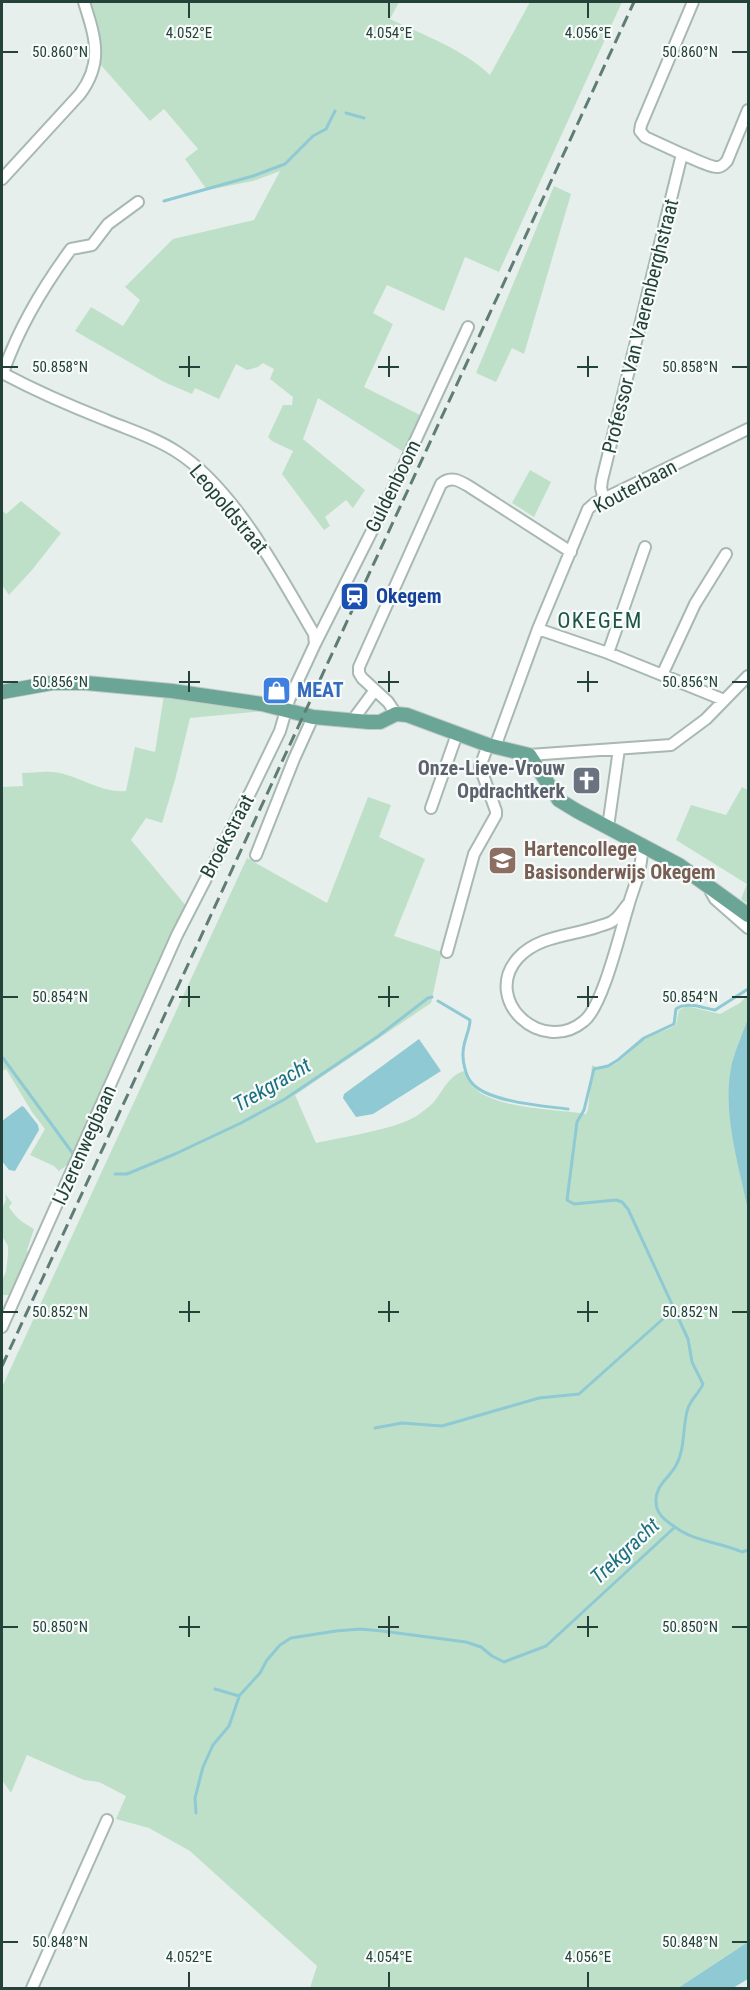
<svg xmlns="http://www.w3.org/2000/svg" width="750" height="1990" font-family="'Roboto Condensed',sans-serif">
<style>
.green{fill:#bfe0c8}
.water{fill:#8ec9d4}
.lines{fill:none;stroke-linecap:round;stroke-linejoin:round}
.stream{stroke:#8ec9d4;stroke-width:3}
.minor-casing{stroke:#a8b8b2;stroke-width:14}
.major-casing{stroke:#c2cac8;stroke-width:16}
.minor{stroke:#fff;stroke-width:10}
.major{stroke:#6aa596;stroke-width:14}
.rail{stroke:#5f7d75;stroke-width:3;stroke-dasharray:12 6;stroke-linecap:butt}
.ticks{fill:none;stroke:#24423a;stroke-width:2}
.labels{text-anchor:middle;stroke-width:4.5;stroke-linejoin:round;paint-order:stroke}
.street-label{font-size:20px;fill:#24423a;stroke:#f7fbf9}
.transit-label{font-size:20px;font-weight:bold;fill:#164399;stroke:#f7fbf9;text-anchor:start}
.shop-label{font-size:20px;font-weight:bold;fill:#366cbe;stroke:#f7fbf9;text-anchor:start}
.worship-label{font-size:20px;font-weight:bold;fill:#5b616d;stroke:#f7fbf9;text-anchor:end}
.education-label{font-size:20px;font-weight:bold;fill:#785e54;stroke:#f7fbf9;text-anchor:start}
.water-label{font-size:21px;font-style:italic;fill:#1c6f80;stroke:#f7fbf9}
.quarter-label{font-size:22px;letter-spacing:1.5px;fill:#1f5548;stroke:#f7fbf9}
.ticks-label{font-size:15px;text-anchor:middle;fill:#24423a;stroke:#f7fbf9;stroke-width:4.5;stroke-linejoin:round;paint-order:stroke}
</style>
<rect width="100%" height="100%" fill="#e6efeb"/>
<!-- green -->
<path class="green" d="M90 2H399L390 19C423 35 463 49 490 75L530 2H622L499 272 465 257 444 311 387 285 373 313 393 324 364 387 424 417 405 453 318 398 303 439 365 490 353 508 346 500 325 517 330 526 324 530 282 474 293 451 272 441 268 437 283 405H292L293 397 270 379 274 369 263 363 258 367 247 370 236 364 219 399 195 388 192 394 164 382 75 331 91 307 123 326 140 300 125 287 173 239 254 220 280 171 253 181 207 190 185 159 198 149 164 109 150 121 100 64V35Z
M554 186 571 194 524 354 512 348 496 382 476 373Z
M530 470 551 482 534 517 512 503Z
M21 501 61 533 32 570 9 595 2 585V510L6 514Z
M164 695 263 711 190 718 175 780 162 823 146 818 131 840 187 907 75 1159 59 1171 54 1166 30 1155 45 1129 32 1112 6 1069 2 1071V787L23 786 22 773C32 773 42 771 52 772 78 774 98 793 126 791L135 747 155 752Z
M742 787 748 790V904L741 899 747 884 676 840 691 805 726 815Z
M368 797 391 805 379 837 425 859 394 936 442 952 431 1003 295 1095 316 1143C342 1137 398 1129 418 1115 423 1111 429 1107 433 1103 443 1091 448 1076 464 1071 467 1076 469 1083 473 1087 497 1110 554 1108 586 1114L588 1109 592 1065C614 1076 629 1050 645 1039 654 1033 666 1031 676 1025L679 1010 687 1006 720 1014 740 1003 748 995V1019L739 1041 732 1066 729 1103 731 1127 748 1211V1942L678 1988H310L317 1966 190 1851 149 1828 116 1819 126 1796 99 1782 84 1780 27 1755 11 1793 2 1780V1387L247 858 327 903Z
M5 1194 12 1203 9 1207C16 1218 23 1223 34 1229L27 1250 29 1257 15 1291 11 1295H2V1280L6 1272 8 1255V1246L2 1236V1210L6 1199Z"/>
<!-- water -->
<path class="water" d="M748 1019V1211C739 1164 721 1112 732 1063 736 1048 742 1034 748 1019Z
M419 1039 441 1071 373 1114 356 1117 343 1098 344 1094Z
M22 1106 24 1107 38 1125 39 1130 15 1171 9 1170 2 1161V1121Z
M748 1942V1979L733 1988H678Z"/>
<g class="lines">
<!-- stream -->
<path class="stream" d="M346 113 364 118
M164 201 253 176 285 164 313 136 326 129 335 111
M438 1001 470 1020C470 1032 462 1042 463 1056 463 1063 466 1076 471 1082 486 1102 544 1106 568 1109
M2 1059 3 1058 74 1155
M115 1174H127L175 1154 241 1123 285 1099 377 1037 428 998 432 997
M375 1428 402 1423 442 1426 539 1398 579 1394 674 1309
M675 1527C695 1542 720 1542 742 1552L748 1550
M215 1689 239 1696 260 1673 267 1660 280 1645 291 1638 336 1631 360 1629 382 1631 466 1642 481 1647 492 1656 504 1662 546 1646 675 1527C666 1521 656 1514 656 1502 655 1486 668 1479 675 1467 686 1449 682 1426 688 1408 692 1398 699 1393 703 1384L692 1362 688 1339 628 1209 622 1202 616 1200 574 1204 567 1200 577 1122 584 1110 594 1069 608 1066 618 1060 644 1038 674 1024 676 1009C687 1001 703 1008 715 1010L748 989
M196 1813 195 1798 203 1767 213 1745 229 1726 239 1697"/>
<defs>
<path id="minor" d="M682 154 645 137 640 131 641 125 693 2
M2 179 80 94C104 62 95 37 84 2
M2 373C36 391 70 406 106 420 130 430 156 438 177 452 235 489 280 576 314 634L315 644
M3 373C18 329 43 287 71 249L92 245 108 224 138 202
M604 499 601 488 602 480 682 154C690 157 711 168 718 167 722 167 724 164 727 161L748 110
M538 629 608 653 724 700
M608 653 645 547
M662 675 695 604 726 554
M396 714 388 702 362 678 359 673V667L441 484C451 475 460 481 470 487L571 552
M352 721 375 690
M495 747 538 629 588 509 595 503 748 429
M529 755 671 745 706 719 748 676
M431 808 457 734
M608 827 619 749
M256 855 294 759 313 717
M711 892 715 899 748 928
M629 903C624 908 620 916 614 920 610 924 602 925 597 927 570 936 538 936 518 958 481 1000 542 1056 584 1021 603 1006 620 932 628 907 631 895 636 884 639 872 641 864 642 854 643 845
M447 952 474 854 496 815V811L480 767 488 745
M2 1327 177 935 251 791 280 731 289 700 315 644 393 489 468 327
M32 1988 107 1820"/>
<path id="major" d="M2 692 52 683H86L172 691 262 704 313 717 369 722H380L396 714 407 715 488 745 529 755 559 800 577 811 679 865 748 915"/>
</defs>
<!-- minor casing -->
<use href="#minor" class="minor-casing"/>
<!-- major casing -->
<use href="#major" class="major-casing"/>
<!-- minor -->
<use href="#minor" class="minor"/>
<!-- major -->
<use href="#major" class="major"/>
<!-- rail -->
<path class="rail" d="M2 1366 634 2"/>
</g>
<!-- ticks -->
<path class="ticks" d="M189 3V18M389 3V18M588 3V18M3 52H18M732 52H747M189 356V377M389 356V377M588 356V377M3 367H18M179 367H200M378 367H399M577 367H598M732 367H747M189 671V692M389 671V692M588 671V692M3 682H18M179 682H200M378 682H399M577 682H598M732 682H747M189 986V1007M389 986V1007M588 986V1007M3 997H18M179 997H200M378 997H399M577 997H598M732 997H747M189 1301V1322M389 1301V1322M588 1301V1322M3 1312H18M179 1312H200M378 1312H399M577 1312H598M732 1312H747M189 1616V1637M389 1616V1637M588 1616V1637M3 1627H18M179 1627H200M378 1627H399M577 1627H598M732 1627H747M3 1942H18M732 1942H747M189 1972V1987M389 1972V1987M588 1972V1987"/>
<!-- icons -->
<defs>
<symbol id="station-square" viewBox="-11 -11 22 22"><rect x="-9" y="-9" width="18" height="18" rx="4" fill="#1a4fb4" stroke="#f7fbf9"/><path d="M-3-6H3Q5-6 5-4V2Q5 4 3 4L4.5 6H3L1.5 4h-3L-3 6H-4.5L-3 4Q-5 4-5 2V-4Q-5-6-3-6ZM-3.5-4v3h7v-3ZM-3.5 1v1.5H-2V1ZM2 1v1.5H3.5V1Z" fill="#fff"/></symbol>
<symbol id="shop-square" viewBox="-11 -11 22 22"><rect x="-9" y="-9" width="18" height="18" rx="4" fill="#3f7fe0" stroke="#f7fbf9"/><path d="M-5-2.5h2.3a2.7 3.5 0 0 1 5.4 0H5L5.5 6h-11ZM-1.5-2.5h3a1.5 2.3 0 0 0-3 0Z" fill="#fff"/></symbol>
<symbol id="church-square" viewBox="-11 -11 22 22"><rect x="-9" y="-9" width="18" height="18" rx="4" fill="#6b7280" stroke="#f7fbf9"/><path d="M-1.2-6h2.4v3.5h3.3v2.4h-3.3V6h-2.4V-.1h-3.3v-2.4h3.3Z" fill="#fff"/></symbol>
<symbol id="school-square" viewBox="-11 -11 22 22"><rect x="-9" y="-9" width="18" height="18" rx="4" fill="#8d6e63" stroke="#f7fbf9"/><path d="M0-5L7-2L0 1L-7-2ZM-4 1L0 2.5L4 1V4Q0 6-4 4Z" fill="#fff"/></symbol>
</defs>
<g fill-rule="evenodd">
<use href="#station-square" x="338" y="580" width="33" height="33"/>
<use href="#shop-square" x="260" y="674" width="33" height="33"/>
<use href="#church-square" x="570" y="764" width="33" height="33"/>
<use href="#school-square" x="486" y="844" width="33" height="33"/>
</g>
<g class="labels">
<!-- street labels -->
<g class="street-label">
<text transform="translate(640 326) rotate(-76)" y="7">Professor Van Vaerenberghstraat</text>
<text transform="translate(393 486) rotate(-64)" y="7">Guldenboom</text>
<text transform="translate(635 486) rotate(-28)" y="7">Kouterbaan</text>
<text transform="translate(229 509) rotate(50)" y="7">Leopoldstraat</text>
<text transform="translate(227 836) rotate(-62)" y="7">Broekstraat</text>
<text transform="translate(84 1145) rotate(-66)" y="7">IJzerenwegbaan</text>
</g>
<!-- transit labels -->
<g class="transit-label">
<text x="376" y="603">Okegem</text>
</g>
<!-- shop labels -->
<g class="shop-label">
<text x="297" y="697">MEAT</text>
</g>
<!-- worship labels -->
<g class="worship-label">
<text x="565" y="775">Onze-Lieve-Vrouw<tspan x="565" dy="23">Opdrachtkerk</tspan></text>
</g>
<!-- education labels -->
<g class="education-label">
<text x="524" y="856">Hartencollege<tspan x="524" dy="23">Basisonderwijs Okegem</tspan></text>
</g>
<!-- water labels -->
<g class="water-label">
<text transform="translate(272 1085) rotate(-30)" y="7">Trekgracht</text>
<text transform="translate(625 1551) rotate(-43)" y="7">Trekgracht</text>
</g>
<!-- quarter labels -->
<g class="quarter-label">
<text x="600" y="628">OKEGEM</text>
</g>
</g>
<g class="ticks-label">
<text x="189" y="38">4.052°E</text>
<text x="389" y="38">4.054°E</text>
<text x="588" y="38">4.056°E</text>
<text x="60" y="57">50.860°N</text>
<text x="690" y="57">50.860°N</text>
<text x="60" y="372">50.858°N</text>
<text x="690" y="372">50.858°N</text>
<text x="60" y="687">50.856°N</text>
<text x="690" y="687">50.856°N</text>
<text x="60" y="1002">50.854°N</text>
<text x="690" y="1002">50.854°N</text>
<text x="60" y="1317">50.852°N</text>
<text x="690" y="1317">50.852°N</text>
<text x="60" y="1632">50.850°N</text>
<text x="690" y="1632">50.850°N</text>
<text x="60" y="1947">50.848°N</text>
<text x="690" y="1947">50.848°N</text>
<text x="189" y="1962">4.052°E</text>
<text x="389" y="1962">4.054°E</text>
<text x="588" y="1962">4.056°E</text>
</g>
<!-- border -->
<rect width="750" height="1990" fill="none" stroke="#24423a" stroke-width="6"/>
</svg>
